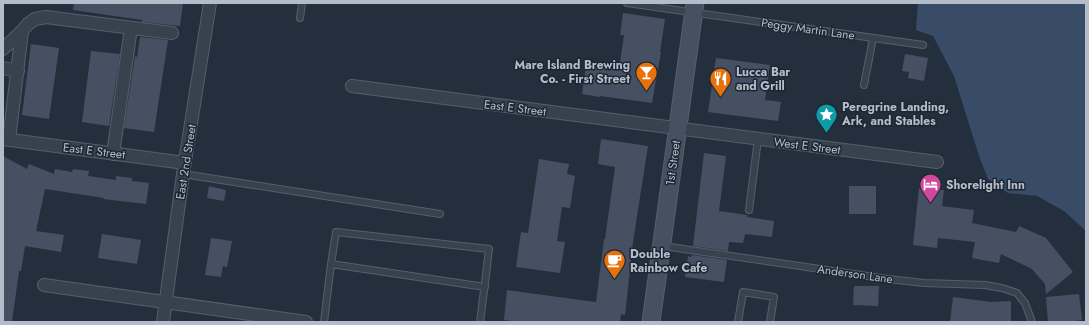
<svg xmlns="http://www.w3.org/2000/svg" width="1089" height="325" font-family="Jost,sans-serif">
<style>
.water{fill:#394c67}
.building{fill:#455162}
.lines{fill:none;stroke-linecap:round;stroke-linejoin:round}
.service-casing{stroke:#565f6c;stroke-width:8}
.minor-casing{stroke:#565f6c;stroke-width:14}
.secondary-casing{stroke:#565f6c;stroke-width:19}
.service{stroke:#38414e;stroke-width:6}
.minor{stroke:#38414e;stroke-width:12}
.secondary{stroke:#465061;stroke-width:17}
.labels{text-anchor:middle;stroke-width:3;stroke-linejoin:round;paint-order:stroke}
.street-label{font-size:12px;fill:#b4bcc9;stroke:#1d2633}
.poi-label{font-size:12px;font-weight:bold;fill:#b4bcc9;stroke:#1d2633;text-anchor:start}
</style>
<rect width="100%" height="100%" fill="#242f3e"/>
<!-- water -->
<path class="water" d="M918 3H1086V231L1064 211 1037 196 1008 193 988 179 979 156 954 76 933 36 916 30Z"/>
<!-- building -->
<path class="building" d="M74 3H183L180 26 142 22V20L73 10Z
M623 13 665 19 660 52H661L652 103 600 96V97L582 94 586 66 619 70 624 35H620Z
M140 37 168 40 154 132 124 128 135 56 137 57Z
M31 44 59 48 49 119 22 115Z
M91 51 120 54 109 126 82 122Z
M905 54 928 58 924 81 908 78 909 72 902 71Z
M716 58 770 65 765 100 781 102 778 121 708 112Z
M601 139 648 146 633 242 625 315 621 314 620 322H520L504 320 507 290 596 302 604 239H605L615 167 598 164Z
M704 153 726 156 719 211 747 215V217L774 221 772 237 745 234 743 243 729 242 728 251 693 246Z
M3 156 27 169 29 164 54 174 55 169 72 172 73 169 89 171 88 176 116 180V176L132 178V181L149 183 146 204 103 199 104 198 45 189 36 231 64 235 61 252 25 246 21 271H19L12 322H3Z
M539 159 569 164 567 174 575 176 570 208 562 207 557 241 565 242 560 273 516 267 521 232 528 233Z
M209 186 226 190 224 201 207 198Z
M849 186H876V214H849Z
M919 188 944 190 942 206 974 210 972 223 1016 232 1019 226 1046 238 1073 272 1046 294 1045 284 1032 269 1001 254 999 263 972 258 975 242 938 238 937 248 913 245Z
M102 234 141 240 137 264 98 258Z
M211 238 232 241 227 267 223 266 221 277 205 275Z
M692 255 727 260 724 282 685 277 688 256 691 257Z
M854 286H879L878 306 853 305Z
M1079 294 1082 320 1067 322H1048L1046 297Z
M953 297 991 302 1011 301V322H950Z"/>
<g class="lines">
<defs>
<path id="service" d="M627 3 923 45
M300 18 302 3
M864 85 873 38
M183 174 440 214
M749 210 758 139
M663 246 888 279 924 283 985 285 1002 288 1017 293 1025 303 1032 322
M331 264 336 232 489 249 485 283 480 322
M324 322 331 264 485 287
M738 322 743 292 774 297 770 322"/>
<path id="minor" d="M3 49 22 31 28 24 35 19 46 17 172 33
M3 68 18 71
M352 86 937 162
M3 139 185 163
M9 140 22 31
M113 154 131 28
M44 285 306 322
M163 322 183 174 210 3"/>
<path id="secondary" d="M651 322 695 3"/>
</defs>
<!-- service casing -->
<use href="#service" class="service-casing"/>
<!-- minor casing -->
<use href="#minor" class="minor-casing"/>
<!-- secondary casing -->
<use href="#secondary" class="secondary-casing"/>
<!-- service -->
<use href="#service" class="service"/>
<!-- minor -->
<use href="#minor" class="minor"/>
<!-- secondary -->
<use href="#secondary" class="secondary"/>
</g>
<!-- icons -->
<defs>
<symbol id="bar-pin" viewBox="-11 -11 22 30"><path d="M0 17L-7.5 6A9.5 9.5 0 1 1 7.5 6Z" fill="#e8710a" stroke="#1d2633"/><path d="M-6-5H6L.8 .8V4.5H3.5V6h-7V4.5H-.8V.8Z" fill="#fff"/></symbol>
<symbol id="restaurant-pin" viewBox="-11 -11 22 30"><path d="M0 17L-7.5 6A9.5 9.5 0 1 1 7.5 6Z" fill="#e8710a" stroke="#1d2633"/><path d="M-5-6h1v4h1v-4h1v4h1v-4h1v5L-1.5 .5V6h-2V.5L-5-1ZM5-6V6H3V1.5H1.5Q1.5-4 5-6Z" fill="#fff"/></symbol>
<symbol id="sight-pin" viewBox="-11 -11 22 30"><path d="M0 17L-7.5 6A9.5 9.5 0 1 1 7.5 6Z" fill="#0f9aa8" stroke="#1d2633"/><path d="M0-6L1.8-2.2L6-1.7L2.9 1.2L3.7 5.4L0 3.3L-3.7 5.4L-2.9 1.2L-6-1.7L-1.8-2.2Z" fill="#fff"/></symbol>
<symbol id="hotel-pin" viewBox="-11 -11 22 30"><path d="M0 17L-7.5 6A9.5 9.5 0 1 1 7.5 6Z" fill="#d1479c" stroke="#1d2633"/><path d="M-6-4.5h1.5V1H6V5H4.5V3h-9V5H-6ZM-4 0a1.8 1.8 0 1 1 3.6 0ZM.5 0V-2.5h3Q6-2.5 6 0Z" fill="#fff"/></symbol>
<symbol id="cafe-pin" viewBox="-11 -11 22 30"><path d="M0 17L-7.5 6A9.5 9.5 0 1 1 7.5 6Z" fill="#e8710a" stroke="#1d2633"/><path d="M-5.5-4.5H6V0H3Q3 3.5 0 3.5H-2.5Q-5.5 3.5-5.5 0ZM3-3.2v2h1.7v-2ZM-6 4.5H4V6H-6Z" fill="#fff"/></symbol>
</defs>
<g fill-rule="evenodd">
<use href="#bar-pin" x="634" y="60" width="25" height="34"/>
<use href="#restaurant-pin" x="708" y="66" width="25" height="34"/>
<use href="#sight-pin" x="814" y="102" width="25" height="34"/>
<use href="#hotel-pin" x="918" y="172" width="25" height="34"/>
<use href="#cafe-pin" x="602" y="248" width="25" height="34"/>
</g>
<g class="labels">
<!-- street labels -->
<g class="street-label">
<text transform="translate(808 29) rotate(8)" y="4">Peggy Martin Lane</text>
<text transform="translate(515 108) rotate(7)" y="4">East E Street</text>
<text transform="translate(807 146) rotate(7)" y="4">West E Street</text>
<text transform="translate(94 151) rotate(7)" y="4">East E Street</text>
<text transform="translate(186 162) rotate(-81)" y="4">East 2nd Street</text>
<text transform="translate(673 163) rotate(-82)" y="4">1st Street</text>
<text transform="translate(855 274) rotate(8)" y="4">Anderson Lane</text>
</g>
<!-- poi labels -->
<g class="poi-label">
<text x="630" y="69" text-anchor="end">Mare Island Brewing<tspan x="630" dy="14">Co. - First Street</tspan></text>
<text x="736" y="76">Lucca Bar<tspan x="736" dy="14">and Grill</tspan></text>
<text x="842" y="111">Peregrine Landing,<tspan x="842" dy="14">Ark, and Stables</tspan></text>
<text x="946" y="189">Shorelight Inn</text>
<text x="630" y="258">Double<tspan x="630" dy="14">Rainbow Cafe</tspan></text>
</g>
</g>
<!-- border -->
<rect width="1089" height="325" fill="none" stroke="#b4bcc9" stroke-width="8"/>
</svg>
